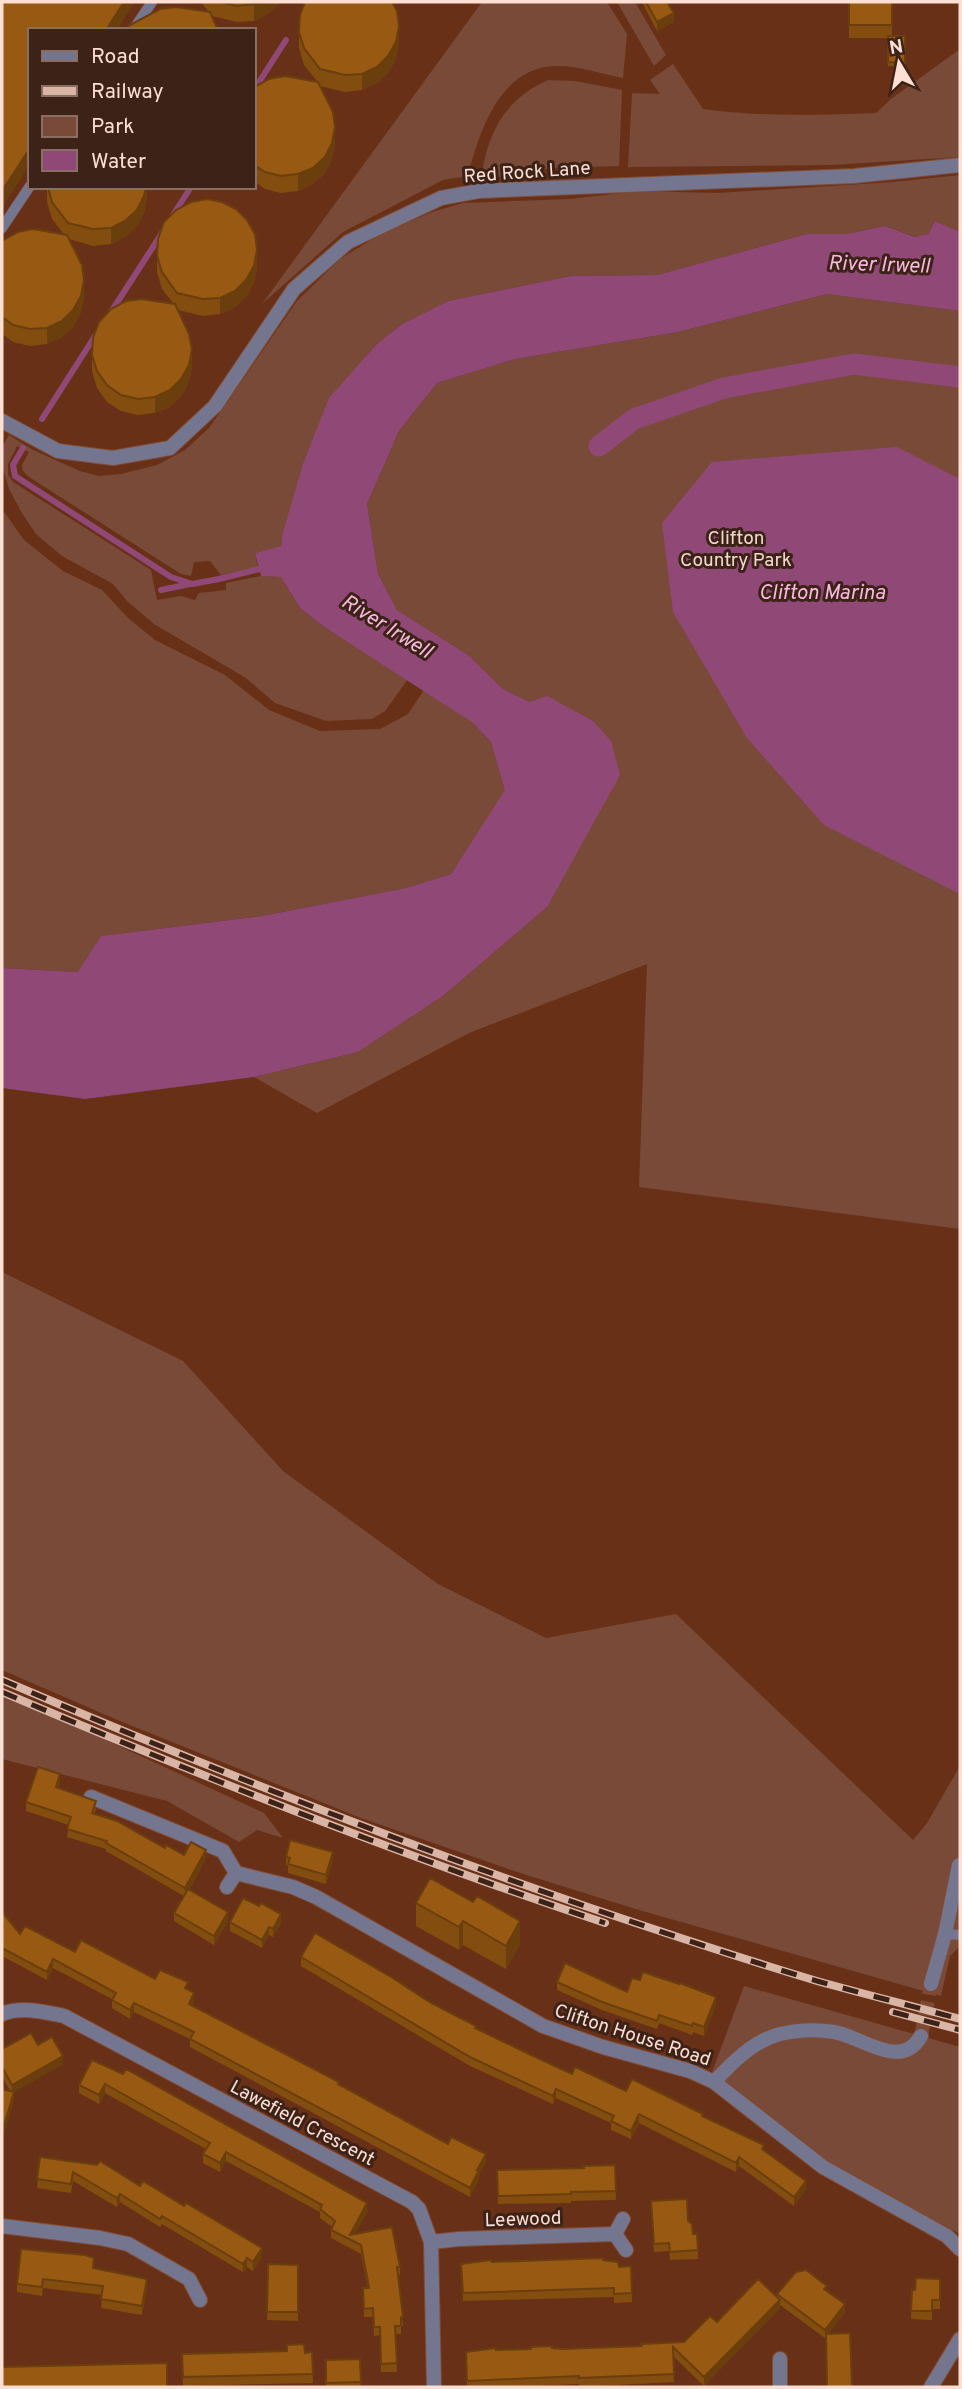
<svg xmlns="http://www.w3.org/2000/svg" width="962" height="2389" font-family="Overpass,sans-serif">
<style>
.green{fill:#794a37}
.water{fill:#904977}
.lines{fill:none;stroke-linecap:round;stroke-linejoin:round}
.stream{stroke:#904977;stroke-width:6}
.canal{stroke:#904977;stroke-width:21}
.minor-tunnel{stroke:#7f4a34;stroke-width:14;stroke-dasharray:14 7;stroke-linecap:butt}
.service-casing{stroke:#814c36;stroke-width:11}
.minor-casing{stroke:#814c36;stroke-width:16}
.service{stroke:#747690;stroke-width:10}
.minor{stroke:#747690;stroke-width:14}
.rail-casing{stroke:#d9b5a6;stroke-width:8}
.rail{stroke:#3c2217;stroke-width:5;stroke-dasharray:16;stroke-linecap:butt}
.wall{fill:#834d10}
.shaded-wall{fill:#6a3e0d}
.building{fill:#985913;stroke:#6a3e0d;stroke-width:2}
.labels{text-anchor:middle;stroke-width:6;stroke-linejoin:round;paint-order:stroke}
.street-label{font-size:19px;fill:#fddfd4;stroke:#3c2217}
.park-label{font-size:19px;fill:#f1d9d0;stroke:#3c2217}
.water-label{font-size:21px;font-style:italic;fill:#f7b9df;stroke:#3c2217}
</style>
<rect width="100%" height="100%" fill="#693018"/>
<!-- green -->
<path class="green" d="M482 2H607L627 34 623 78C602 74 579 66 558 66 501 65 479 131 468 176L443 180 343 232 262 304Z
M617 2H635L666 55 654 66Z
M960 49V157L831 165 628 167 632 93 660 94 650 80 673 64 703 109C761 117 817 115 876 113L891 99Z
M548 80 575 81 622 90 619 166 551 168 494 178 482 174C488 131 507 98 548 80Z
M960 175V232L935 221 928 234 916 237 885 226 846 234H807L657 275 571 276 448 301 402 324 377 344 357 368 282 536V547L255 553 258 567 221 575 210 561 194 562 191 576 181 574 29 477 23 471 22 465 29 452 17 446 8 464V475L13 482 151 570 157 600 181 596 195 600 199 593 226 590V583L261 576 281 577 300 608 323 626 408 679 385 711 372 719 326 721 275 703 246 678 154 624 127 601 113 584 62 556 36 534 22 513 9 489 2 466V447L9 435 33 450 80 471 99 476 121 474 157 465 185 450 209 428 297 301 340 259 381 234 432 212 463 203 570 199 640 191 718 193 893 182Z
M827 294 960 311V1229L639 1187 647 964 469 1033 317 1113 254 1077 358 1052 443 996 547 907 530 702 503 689 468 655 397 610 378 574 367 504 399 431 437 383 515 359 678 332Z
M2 509 24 540 63 571 102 590 128 618 155 640 225 675 269 710 320 731 380 729 408 714 424 690 473 723 491 742 506 790 451 874 406 888 262 916 101 936 79 972 2 968Z
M2 1272 183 1361 283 1471 438 1584 546 1638 676 1614 913 1840 927 1823 960 1766V1946L950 1956 941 1996 639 1910 517 1872 361 1818 120 1721 2 1670Z
M2 1692 264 1813 283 1838 257 1830 239 1842 167 1801 2 1759Z
M744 1986 960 2047V2234L818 2158 711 2075Z"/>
<!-- water -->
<path class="water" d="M935 221 960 232V311L827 294 678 332 515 359 437 383 399 431 367 504 378 574 397 610 468 655 503 689 530 702 547 696 593 721 611 741 620 775 547 907 443 996 358 1052 254 1077 85 1099 2 1088V968L78 972 101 936 262 916 406 888 451 874 505 790 491 742 473 723 323 626 300 608 281 577 261 576 255 553 282 546V536L303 464 329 398 377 344 402 324 448 301 571 276 657 275 807 234H846L885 226 915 237 928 234Z
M897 447 960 479V894L824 825 747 738 673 612 662 523 712 462Z"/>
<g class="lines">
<!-- stream -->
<path class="stream" d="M254 90 286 40
M173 215 191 187
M111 312 162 233
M42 419 95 336
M23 448 13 465 15 476 171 577 192 584 219 579 264 568
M161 590 190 584"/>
<!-- canal -->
<path class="canal" d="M599 446 634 419 724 388 854 364 960 377"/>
<!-- minor-tunnel -->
<path class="minor-tunnel" d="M921 2036 931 1984"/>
<defs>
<path id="service" d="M133 30 152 2
M2 228 30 186
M945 1934 960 1935"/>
<path id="minor" d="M2 421 58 451 113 458 170 448 215 406 294 289 348 242 441 198 479 191 854 176 960 165
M91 1797 223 1851 236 1873 293 1887 316 1897 543 2026 603 2047 690 2071 714 2082 823 2167 947 2236 960 2249
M227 1887 236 1873
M931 1984 945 1934 959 1865
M2 2014C22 2006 44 2012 64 2016L412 2202 419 2209 431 2242 434 2387
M714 2082C733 2062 753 2041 780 2034 797 2030 816 2029 834 2032 861 2036 901 2072 921 2036
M623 2219 615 2234 626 2250
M2 2226 100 2238 128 2244 189 2279 200 2300
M431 2242 459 2239 615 2234
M780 2387V2359
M931 2387 960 2339"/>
</defs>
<!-- service casing -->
<use href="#service" class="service-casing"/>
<!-- minor casing -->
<use href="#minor" class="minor-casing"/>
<!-- service -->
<use href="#service" class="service"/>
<!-- minor -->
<use href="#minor" class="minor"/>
<defs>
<path id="rail" d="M2 1680C194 1762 387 1838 585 1906 662 1932 739 1958 817 1981 864 1994 912 2006 960 2019
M2 1692C200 1776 400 1855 605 1923
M893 2012 960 2030"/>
</defs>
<!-- rail casing -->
<use href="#rail" class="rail-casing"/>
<!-- rail -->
<use href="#rail" class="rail"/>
</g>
<!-- wall -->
<path class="wall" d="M201 2H281L268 14 254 21 237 22 212 16Z
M642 2H667L674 22 657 31Z
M849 2H892V36H905V67L888 66V38H849Z
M299 32 399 43 396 59 388 73 377 83 362 90 345 92 320 86 335 144 332 159 325 173 313 184 298 191 281 193 265 189 254 181V87L317 81 304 65 299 48Z
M47 187H147V197L144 213 137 226 125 237 111 244 93 246 69 239 84 297 81 312 73 327 62 337 47 344 30 346 13 342 2 334V241L64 234 52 219 47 202Z
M157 256 257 267 254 283 246 297 235 307 220 314 203 316 178 310 192 366 189 382 181 396 170 407 155 413 138 415 121 411 107 402 97 388 92 371V355L173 303 162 289 157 272Z
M60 1783 58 1788 96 1809 94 1814 165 1848 184 1855 206 1858 189 1890 228 1921 214 1945 174 1921V1913L184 1896 106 1851V1849L67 1837 69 1825 26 1811V1802Z
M286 1857 333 1860 326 1884 288 1873V1866L286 1865Z
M473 1902 520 1944 506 1969 463 1945 459 1950 416 1926V1903Z
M259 1906 281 1923 273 1937 269 1935 262 1948 230 1931V1922Z
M2 1912 20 1934 188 1990 194 2001 192 2006 448 2144 486 2162 479 2175V2179L470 2197 190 2047V2039L134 2012 130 2019 112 2008V1999L53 1968 47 1980 2 1956Z
M301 1957 431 2003 476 2028 572 2074 703 2117 764 2150 806 2189 794 2206 739 2166 736 2172 639 2123 631 2139 611 2130V2123L556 2098 553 2104 470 2066 301 1966Z
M557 1982 716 2005 704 2036 693 2032 692 2035 659 2023 657 2029 602 2010 557 1990Z
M38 2045 63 2064 14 2092V2101L10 2091 2 2076V2049Z
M92 2060 367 2212 355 2234 400 2267V2275L398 2276 403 2326H401V2334H395L397 2372H381L380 2335 374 2336 373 2317H364L363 2288H368L361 2254 331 2238V2230L332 2227 320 2218V2212L226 2161 220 2172 203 2163V2154L206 2149 105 2093 99 2104 79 2093V2085Z
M40 2157 262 2257 253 2271 247 2267 243 2272 162 2224 160 2227 120 2202 117 2207 73 2181 71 2193 37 2188Z
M615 2165 616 2200 571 2201V2203L498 2204 497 2170 584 2168Z
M651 2209 688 2221 693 2234H697L698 2259 670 2260 669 2251 654 2252Z
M603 2260 619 2267 631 2266 632 2302 614 2303V2297L463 2301 461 2264Z
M268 2264 298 2265V2321L267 2320Z
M94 2268 147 2288 142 2315 101 2308 102 2295 43 2288 42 2296 17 2292V2284Z
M940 2279V2309H932V2320L911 2319 912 2290H915Z
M827 2291 845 2312 825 2338 780 2305V2308L704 2386 673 2356 674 2382 579 2387V2384L513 2387H467L466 2352 642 2346 684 2342 717 2322 777 2296V2294Z
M312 2352 313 2383 183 2386 182 2354Z
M360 2359 361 2387H326V2360Z"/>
<!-- shaded-wall -->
<path class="shaded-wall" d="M124 2H135L117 30H106Z
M259 2H281L268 14 254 21V4Z
M674 13V22L657 31V22Z
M399 26V43L396 59 388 73 377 83 362 90V74Z
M335 127V144L332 159 325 173 313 184 298 191V174Z
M30 148V164L2 208V191Z
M146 187H147V197L144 213 137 226 125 237 111 244V228Z
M257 250V267L254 283 246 297 235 307 220 314V298Z
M84 280V297L81 312 73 327 62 337 47 344V328Z
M192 350V366L189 382 181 396 170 407 155 413V397Z
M60 1774V1783L56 1795V1787Z
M206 1850V1858L185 1896V1888Z
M333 1852V1860L326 1884V1875Z
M228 1912V1921L214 1945V1936Z
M281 1914V1923L273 1937V1929Z
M463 1921V1945L459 1950V1927Z
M520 1921V1944L506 1969V1946Z
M269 1927V1935L262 1948V1940Z
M53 1959V1968L47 1980V1972Z
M194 1993V2001L189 2013V2004Z
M716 1997V2005L704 2036V2027Z
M134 2003V2012L130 2019V2010Z
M63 2056V2064L12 2094V2085Z
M105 2084V2093L99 2104V2095Z
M556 2089V2098L553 2104V2096Z
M14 2092V2101L2 2140V2132Z
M639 2114V2123L631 2139V2131Z
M226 2152V2161L220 2172V2163Z
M486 2154V2162L479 2175V2179L470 2197V2188L477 2170Z
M739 2157V2166L736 2172V2163Z
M806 2181V2189L794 2206V2197Z
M120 2194V2202L117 2207V2198Z
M367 2203V2212L352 2241 350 2235Z
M262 2248V2257L253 2271V2262Z
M247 2258V2267L243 2272V2264Z
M147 2279V2288L142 2315V2306Z
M780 2300V2308L704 2386V2377Z
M845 2304V2312L825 2338V2330Z"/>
<!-- building -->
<path class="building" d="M2 2H124L106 30H30V148L2 191Z
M220 2H259L254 4 237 6Z
M305 2H392L397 11 399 26 396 42 388 56 377 67 362 74 345 75 320 69 304 48 299 32 300 15Z
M646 2H667L674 13 657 22Z
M849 2H892V25H849Z
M176 7 210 12 218 30H128V26L160 9Z
M888 36H905V63L888 62Z
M285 76 318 82 333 112 335 127 332 143 325 157 313 168 298 174 281 176 265 172 254 165V87L269 79Z
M48 187H146L144 196 137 210 125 221 111 228 93 229 68 223 52 202Z
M207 199 222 202 236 209 247 220 255 234 257 250 254 266 246 280 235 291 220 298 203 299 177 293 162 272 157 256 158 239 164 222 176 210 191 202Z
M33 229 67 235 82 265 84 280 81 296 73 310 62 321 47 328 30 329 13 325 2 317V241L18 232Z
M141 299 175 304 189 334 192 350 189 365 181 379 170 390 155 397 138 399 121 395 107 385 97 371 92 355 93 338 99 322 111 309 126 301Z
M38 1767 60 1774 56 1787 96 1801 92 1813 117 1821 165 1848 166 1845 184 1855 191 1842 206 1850 185 1888 106 1843 107 1841 67 1829 71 1817 26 1802Z
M290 1840 333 1852 326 1875 288 1864 290 1858 286 1857Z
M430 1878 473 1902 477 1896 520 1921 506 1946 463 1921 459 1927 416 1903Z
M188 1889 228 1912 214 1936 174 1913Z
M243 1898 259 1906 261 1903 281 1914 273 1929 269 1927 262 1940 230 1922Z
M2 1912 20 1934 25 1926 75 1952 81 1940 155 1979 160 1970 188 1982 185 1988 194 1993 189 2004 339 2082 338 2084 448 2144 451 2137 486 2154 477 2170H479L470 2188 190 2039 194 2032 134 2003 130 2010 112 2000 116 1993 53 1959 47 1972 2 1948Z
M315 1933 391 1977 431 2003 476 2026 475 2028 529 2054 572 2074 575 2067 626 2091 632 2079 703 2114 702 2116 764 2145 762 2149 806 2181 794 2197 739 2157 736 2163 639 2114 631 2131 611 2121 614 2116 556 2089 553 2096 470 2057 301 1957Z
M565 1963 627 1992 632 1978 640 1980 643 1972 679 1984 680 1983 716 1997 704 2027 693 2023 692 2026 659 2015 657 2021 602 2002 557 1982Z
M31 2033 38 2045 52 2037 63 2056 12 2085 2 2067V2049Z
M92 2060 123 2074 126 2069 367 2203 350 2235 392 2227 400 2267H397L403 2317H401V2326H395L397 2363 381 2364 380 2327H374L373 2308 364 2309 363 2288H369L361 2245 331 2230 335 2221 320 2209 322 2205 226 2152 220 2163 203 2154 210 2143 105 2084 99 2095 79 2085Z
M2 2089 14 2092 2 2132Z
M40 2157 97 2165 100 2161 140 2186 143 2181 184 2206 186 2203 262 2248 253 2262 247 2258 243 2264 162 2216 160 2219 120 2194 117 2198 73 2172 71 2184 37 2179Z
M615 2165 616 2191 571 2192V2194L498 2196 497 2170 584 2168 583 2166Z
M687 2199 688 2221 692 2224 693 2234H697L698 2250 670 2252 669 2243 654 2244 651 2201Z
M21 2249 85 2255 94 2258 93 2268 147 2279 142 2306 101 2299 103 2286 43 2279 42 2287 17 2284Z
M603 2258V2260L618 2262 619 2267 631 2266 632 2293 614 2294V2288L463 2293 461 2264 491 2260 492 2262Z
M268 2264 298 2265V2312H267Z
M806 2270 827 2286 824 2289 845 2304 825 2330 777 2294 796 2272Z
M916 2278 940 2279V2300H932V2311H911L912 2290H915Z
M758 2279 780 2300 704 2377 673 2347 674 2374 579 2378V2376L467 2381 466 2352 496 2348V2350L531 2349V2347L552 2346V2348L562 2349 642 2346V2344L684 2342 710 2316 717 2322Z
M850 2333 852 2387H827L826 2334Z
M304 2344 305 2353 312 2352 313 2374 183 2377 182 2354 287 2351V2345Z
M360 2359 361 2382 326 2383V2360Z
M167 2363V2387H2V2367Z"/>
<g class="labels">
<!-- street labels -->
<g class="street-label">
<text transform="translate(527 171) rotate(-4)" y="7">Red Rock Lane</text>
<text transform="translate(633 2034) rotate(18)" y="7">Clifton House Road</text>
<text transform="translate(303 2122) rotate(28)" y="7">Lawefield Crescent</text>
<text transform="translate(523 2218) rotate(-2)" y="7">Leewood</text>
</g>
<!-- park labels -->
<g class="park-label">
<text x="736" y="544">Clifton<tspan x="736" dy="22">Country Park</tspan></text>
</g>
<!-- water labels -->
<g class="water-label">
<text transform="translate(879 264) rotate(2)" y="7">River Irwell</text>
<text x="822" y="599">Clifton Marina</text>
<text transform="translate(387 626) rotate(32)" y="7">River Irwell</text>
</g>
</g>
<!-- border -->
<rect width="962" height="2389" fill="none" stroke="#fddfd4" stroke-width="7"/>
<!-- legend -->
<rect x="28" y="28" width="228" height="161" fill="#3c2217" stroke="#896e63" stroke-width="2"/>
<rect x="42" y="51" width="35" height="10" fill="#747690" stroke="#896e63" stroke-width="2"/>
<text x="91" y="63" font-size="21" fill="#fddfd4">Road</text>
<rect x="42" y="86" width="35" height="10" fill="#d9b5a6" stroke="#896e63" stroke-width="2"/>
<text x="91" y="98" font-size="21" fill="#fddfd4">Railway</text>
<rect x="42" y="116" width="35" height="21" fill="#794a37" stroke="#896e63" stroke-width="2"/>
<text x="91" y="133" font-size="21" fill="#fddfd4">Park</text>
<rect x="42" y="150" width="35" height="21" fill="#904977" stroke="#896e63" stroke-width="2"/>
<text x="91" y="168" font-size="21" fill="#fddfd4">Water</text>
<!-- north arrow -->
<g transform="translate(899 63) rotate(350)" stroke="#3c2217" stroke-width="5" paint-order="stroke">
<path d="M0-5L12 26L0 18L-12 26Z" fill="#fddfd4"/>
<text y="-10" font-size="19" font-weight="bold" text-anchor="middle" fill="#fddfd4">N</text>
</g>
</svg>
